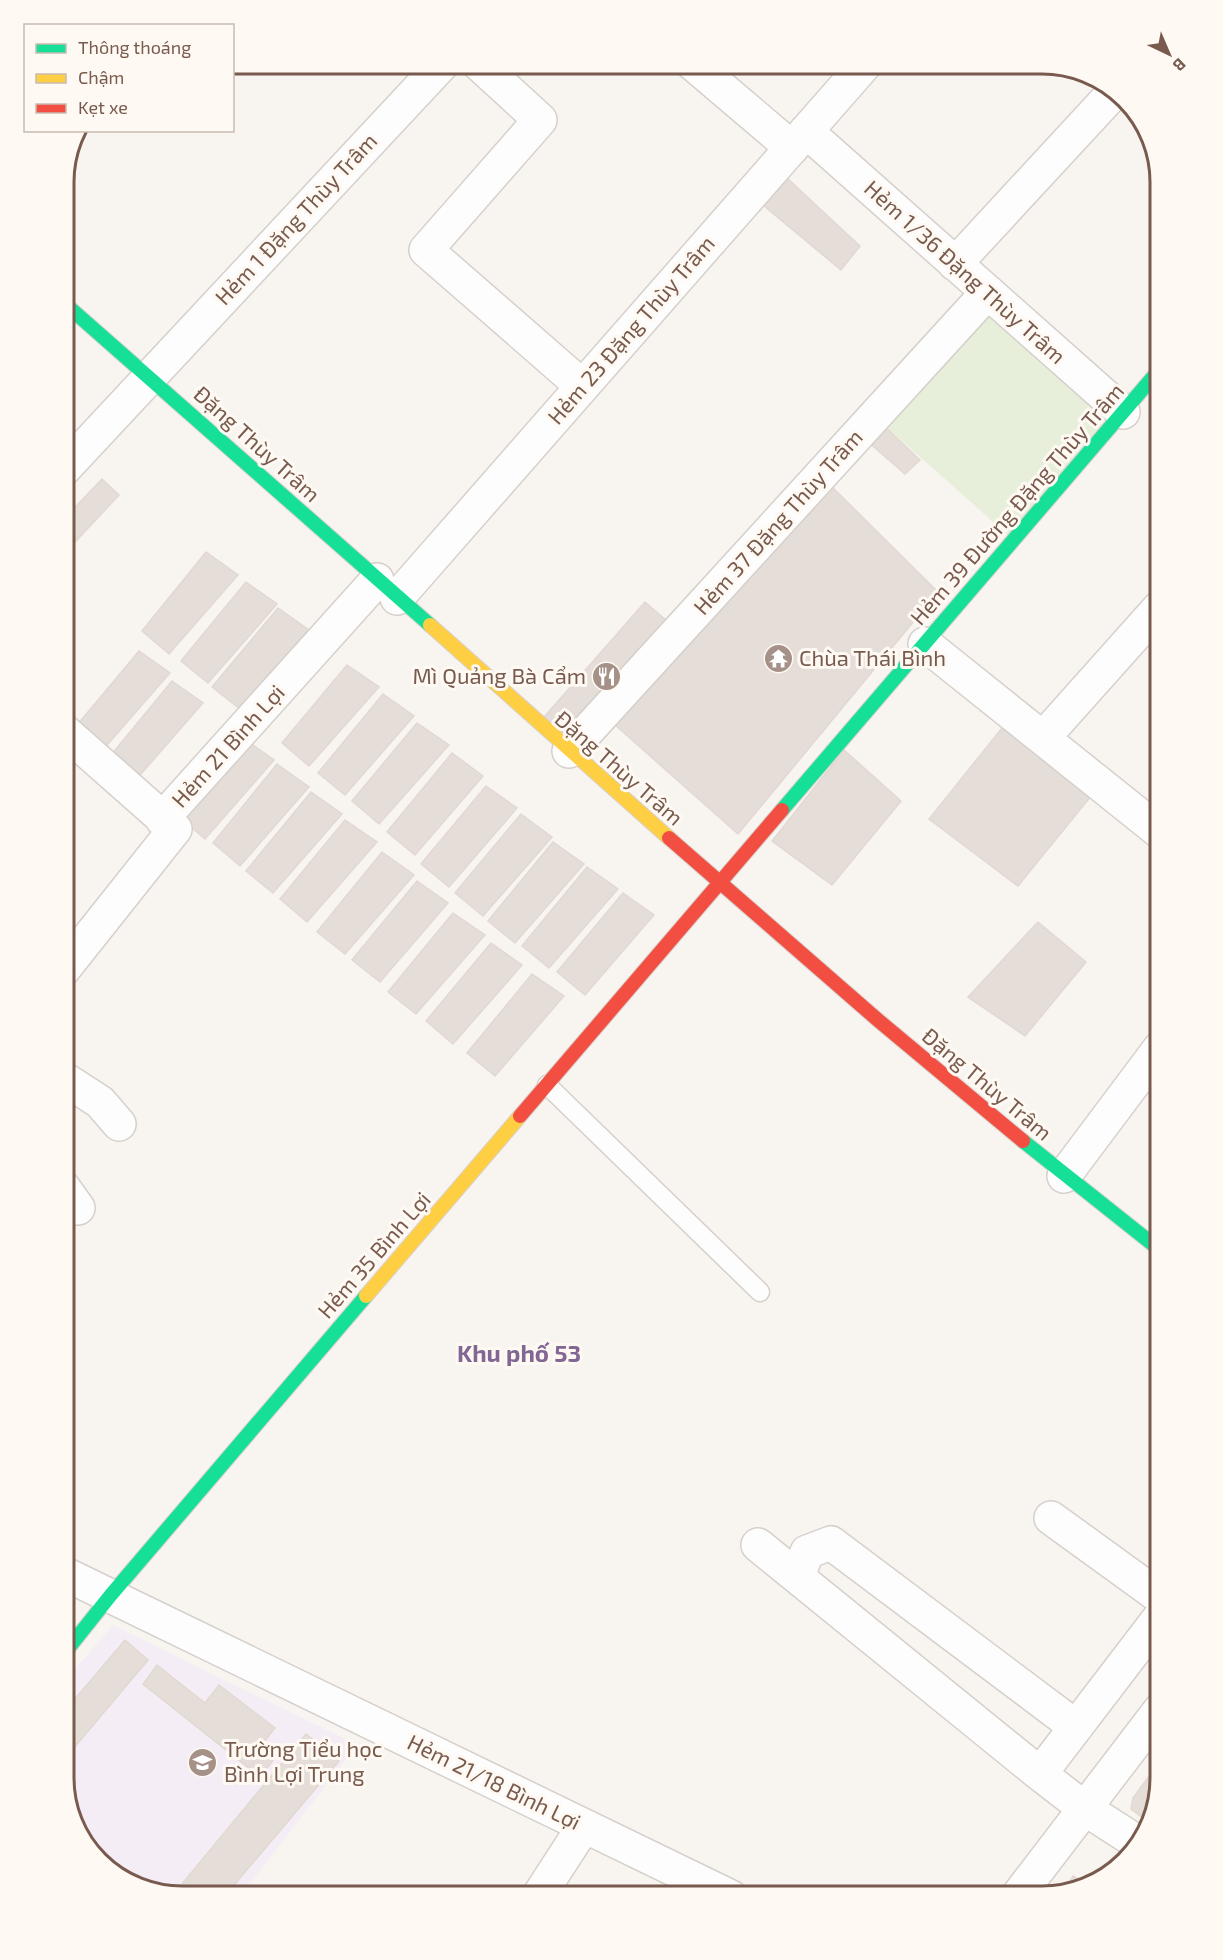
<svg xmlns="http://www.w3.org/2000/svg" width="1223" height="1960" font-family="'Exo 2',sans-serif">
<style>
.education{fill:#f5edf5}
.green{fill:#e7efdb}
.building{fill:#e5ddd7;stroke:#e2d8d2;stroke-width:1.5}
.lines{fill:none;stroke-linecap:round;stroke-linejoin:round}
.lane-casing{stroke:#d6d0cb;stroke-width:21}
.street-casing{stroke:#d6d0cb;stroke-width:36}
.fast-casing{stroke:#d8d0cc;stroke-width:16}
.slow-casing{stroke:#d8d0cc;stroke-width:16}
.jam-casing{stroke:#d8d0cc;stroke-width:16}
.lane{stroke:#fefdfd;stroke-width:18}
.street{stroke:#fefdfd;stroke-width:33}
.fast{stroke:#16e098;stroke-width:14}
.slow{stroke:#ffcf43;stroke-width:14}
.jam{stroke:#f24e42;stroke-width:14}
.labels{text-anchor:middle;stroke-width:6;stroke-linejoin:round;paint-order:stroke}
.street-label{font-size:22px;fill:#785b4e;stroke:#fff9f3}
.poi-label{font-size:22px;fill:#785b4e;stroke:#fff9f3;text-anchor:start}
.neighbourhood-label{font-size:24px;font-weight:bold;fill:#826693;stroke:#fff9f3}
.rim{fill:none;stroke:#785b4e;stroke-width:3}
</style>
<rect width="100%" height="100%" fill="#f8f4f0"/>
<!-- education -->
<path class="education" d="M113 1625 357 1745 240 1897H174L122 1879 106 1866 75 1831 63 1779V1683Z"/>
<!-- green -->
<path class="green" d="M990 295 1118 412 1008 535 874 416Z"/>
<!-- building -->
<path class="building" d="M787 178 860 246 841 270 763 205Z
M874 416 920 460 905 474 860 435Z
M63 426 72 435 63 446Z
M102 479 119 495 63 555V520Z
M828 483 938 592 738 834 614 724Z
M206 552 238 575 169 654 142 631Z
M246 582 277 604 208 683 181 661Z
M645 602 674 627 569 751 538 724Z
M278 608 309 630 240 709 212 687Z
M139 651 170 673 101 752 73 730Z
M347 665 379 687 309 766 282 743Z
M172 681 203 703 134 782 107 760Z
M383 694 414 716 345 795 318 773Z
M417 723 449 745 379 824 352 801Z
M1006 723 1091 796 1018 886 929 819Z
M243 738 274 760 205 839 178 816Z
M844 750 901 801 832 885 772 841Z
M452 753 483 776 415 855 387 832Z
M277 764 309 787 240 866 213 843Z
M486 786 517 808 449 887 421 864Z
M311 792 342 814 273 893 246 871Z
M521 814 552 837 483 916 455 893Z
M345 820 377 842 307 922 280 899Z
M553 842 584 864 515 943 488 921Z
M382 852 414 875 345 954 317 932Z
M587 867 618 889 549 968 522 946Z
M417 881 448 903 380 982 352 960Z
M623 893 654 915 585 995 557 972Z
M453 913 485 935 416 1014 388 992Z
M1038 922 1086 962 1025 1036 968 997Z
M491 943 522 965 453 1044 426 1021Z
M532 974 564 996 495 1076 467 1053Z
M125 1640 148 1660 63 1761V1713Z
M157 1665 205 1703 219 1685 275 1728 260 1747 274 1759 260 1777 143 1684Z
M306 1734 339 1761 224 1897 172 1896Z
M1160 1761V1779L1151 1810 1144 1819 1131 1809 1133 1798Z
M1073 1876 1089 1886 1064 1892Z"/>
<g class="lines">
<defs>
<path id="lane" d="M547 1085 760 1292"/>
<path id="street" d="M478 63 540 120 426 250 582 386
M692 63 792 148
M806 131 1123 412
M955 264 1115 91
M63 470 443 63
M397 598 866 63
M925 644 1160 832
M1043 738 1160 607
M569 751 988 292
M162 819 377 580
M63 970 175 829 63 730
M63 1078 100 1102 119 1124
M1064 1176 1160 1048
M63 1187 78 1208
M1051 1518 1160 1597
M758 1545 1040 1774 1084 1808 1140 1844
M63 1573 731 1897
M798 1577 807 1552 831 1543 1076 1727
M1040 1774 1160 1617
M538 1897 584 1826
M1017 1897 1160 1710"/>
<path id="fast" d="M63 302 430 625
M782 810 1160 369
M1023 1141 1160 1250
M63 1655 110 1596 366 1296"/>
<path id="slow" d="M430 625 669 838
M366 1296 520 1116"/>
<path id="jam" d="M669 838 879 1021 1023 1141
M520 1116 782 810"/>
</defs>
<!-- lane casing -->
<use href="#lane" class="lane-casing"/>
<!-- street casing -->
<use href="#street" class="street-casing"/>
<!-- fast casing -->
<use href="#fast" class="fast-casing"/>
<!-- slow casing -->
<use href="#slow" class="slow-casing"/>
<!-- jam casing -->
<use href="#jam" class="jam-casing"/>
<!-- lane -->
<use href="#lane" class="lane"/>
<!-- street -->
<use href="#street" class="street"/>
<!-- fast -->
<use href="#fast" class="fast"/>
<!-- slow -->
<use href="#slow" class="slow"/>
<!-- jam -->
<use href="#jam" class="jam"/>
</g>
<!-- icons -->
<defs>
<symbol id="temple-disc" viewBox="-11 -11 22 22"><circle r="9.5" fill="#a59187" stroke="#fff9f3"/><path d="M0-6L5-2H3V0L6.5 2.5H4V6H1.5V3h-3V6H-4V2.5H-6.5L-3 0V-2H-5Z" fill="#fff"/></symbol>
<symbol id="restaurant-disc" viewBox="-11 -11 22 22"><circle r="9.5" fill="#a59187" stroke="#fff9f3"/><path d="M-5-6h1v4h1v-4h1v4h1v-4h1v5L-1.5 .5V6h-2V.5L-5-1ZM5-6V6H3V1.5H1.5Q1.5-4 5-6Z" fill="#fff"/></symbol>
<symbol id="school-disc" viewBox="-11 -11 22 22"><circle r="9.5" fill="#a59187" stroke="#fff9f3"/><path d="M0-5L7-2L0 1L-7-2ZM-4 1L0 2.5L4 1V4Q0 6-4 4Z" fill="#fff"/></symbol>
</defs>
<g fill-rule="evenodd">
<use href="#temple-disc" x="762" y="642" width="33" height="33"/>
<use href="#restaurant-disc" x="590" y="660" width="33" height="33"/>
<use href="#school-disc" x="186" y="1746" width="33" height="33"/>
</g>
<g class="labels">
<!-- street labels -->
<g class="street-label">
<text transform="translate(296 219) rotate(-47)" y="8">Hẻm 1 Đặng Thùy Trâm</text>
<text transform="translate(965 272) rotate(42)" y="8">Hẻm 1/36 Đặng Thùy Trâm</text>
<text transform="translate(631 330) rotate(-49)" y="8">Hẻm 23 Đặng Thùy Trâm</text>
<text transform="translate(257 444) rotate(42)" y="8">Đặng Thùy Trâm</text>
<text transform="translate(1017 504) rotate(-49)" y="8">Hẻm 39 Đường Đặng Thùy Trâm</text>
<text transform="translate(778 522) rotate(-48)" y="8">Hẻm 37 Đặng Thùy Trâm</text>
<text transform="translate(228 746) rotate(-48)" y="8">Hẻm 21 Bình Lợi</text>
<text transform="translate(619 768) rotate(41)" y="8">Đặng Thùy Trâm</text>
<text transform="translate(987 1084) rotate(40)" y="8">Đặng Thùy Trâm</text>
<text transform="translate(374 1255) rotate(-49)" y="8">Hẻm 35 Bình Lợi</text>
<text transform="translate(494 1782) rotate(26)" y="8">Hẻm 21/18 Bình Lợi</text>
</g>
<!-- poi labels -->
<g class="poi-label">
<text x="799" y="666">Chùa Thái Bình</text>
<text x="586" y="684" text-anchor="end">Mì Quảng Bà Cẩm</text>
<text x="224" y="1757">Trường Tiểu học<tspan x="224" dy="25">Bình Lợi Trung</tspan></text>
</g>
<!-- neighbourhood labels -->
<g class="neighbourhood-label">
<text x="519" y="1362">Khu phố 53</text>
</g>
</g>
<!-- crop -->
<path d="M0 0H1223V1960H0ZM182 74H1042A108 108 0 0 1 1150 182V1778A108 108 0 0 1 1042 1886H182A108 108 0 0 1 74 1778V182A108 108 0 0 1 182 74Z" fill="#fff9f3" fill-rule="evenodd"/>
<path class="rim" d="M182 74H1042A108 108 0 0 1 1150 182V1778A108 108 0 0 1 1042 1886H182A108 108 0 0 1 74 1778V182A108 108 0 0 1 182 74Z"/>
<!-- legend -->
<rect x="24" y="24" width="210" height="108" fill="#fff9f3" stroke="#c9bab1" stroke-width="1.5"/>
<rect x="36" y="44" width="30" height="9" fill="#16e098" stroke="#c9bab1" stroke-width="1.5"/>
<text x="78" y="54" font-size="18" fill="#785b4e">Thông thoáng</text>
<rect x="36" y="74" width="30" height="9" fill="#ffcf43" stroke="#c9bab1" stroke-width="1.5"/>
<text x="78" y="84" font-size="18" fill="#785b4e">Chậm</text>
<rect x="36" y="104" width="30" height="9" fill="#f24e42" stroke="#c9bab1" stroke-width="1.5"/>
<text x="78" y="114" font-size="18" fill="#785b4e">Kẹt xe</text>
<!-- north arrow -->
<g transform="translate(1169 54) rotate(136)" stroke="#fff9f3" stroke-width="4.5" paint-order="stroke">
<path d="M0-4.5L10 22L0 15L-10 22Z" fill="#785b4e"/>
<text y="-9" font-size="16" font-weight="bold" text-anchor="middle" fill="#785b4e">B</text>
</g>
</svg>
